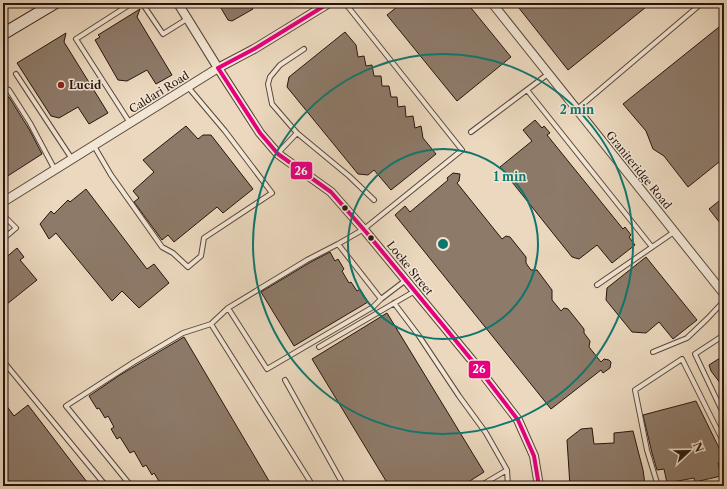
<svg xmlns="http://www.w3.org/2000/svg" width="727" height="489" font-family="'Libre Caslon Text',serif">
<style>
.building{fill:#8d7a69;stroke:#28150d}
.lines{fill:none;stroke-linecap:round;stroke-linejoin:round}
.service-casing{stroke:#594639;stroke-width:6}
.minor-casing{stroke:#594639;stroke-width:10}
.secondary-casing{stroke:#28150d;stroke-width:13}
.service{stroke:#f2e6d5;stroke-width:4}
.minor{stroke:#f2e6d5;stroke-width:8}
.secondary{stroke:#f2e6d5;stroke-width:11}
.bus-1-casing{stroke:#f2e6d5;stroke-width:7}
.bus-1{stroke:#e5007d;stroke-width:4}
.ring{fill:none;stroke:#0f766e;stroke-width:2}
.poi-dot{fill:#8f2418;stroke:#f2e6d5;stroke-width:1.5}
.bus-dot{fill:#28150d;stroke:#f2e6d5;stroke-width:1.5}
.labels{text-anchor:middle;stroke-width:3;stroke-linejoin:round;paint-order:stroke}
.poi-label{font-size:11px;font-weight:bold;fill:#28150d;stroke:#f2e6d5;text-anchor:start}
.street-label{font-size:11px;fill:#28150d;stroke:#f2e6d5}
.centre{fill:#0f766e;stroke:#f2e6d5;stroke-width:2}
.ring-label{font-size:12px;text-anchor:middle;font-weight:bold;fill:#0f766e;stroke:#f2e6d5;stroke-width:3;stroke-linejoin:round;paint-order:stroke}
.line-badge{stroke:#f2e6d5;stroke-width:1.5}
.badge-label{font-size:11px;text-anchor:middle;font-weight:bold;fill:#fff}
</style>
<rect width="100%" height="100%" fill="#ebd8be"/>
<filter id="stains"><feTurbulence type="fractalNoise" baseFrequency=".005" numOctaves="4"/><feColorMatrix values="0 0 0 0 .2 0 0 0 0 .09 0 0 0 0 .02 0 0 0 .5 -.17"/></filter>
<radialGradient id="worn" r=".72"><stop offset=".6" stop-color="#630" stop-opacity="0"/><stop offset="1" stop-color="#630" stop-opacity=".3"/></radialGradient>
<!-- building -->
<path class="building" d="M218 3H249L253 9 232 21 228 20Z
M402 3H467L511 57 457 101 387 15Z
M515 3H651L568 70Z
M140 9 137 17 172 75 156 84 147 70 127 81 118 80 95 40 100 37 98 35Z
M724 23V158L688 187 664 156 653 149 646 131 623 104Z
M345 32 356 45 358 57 364 56 366 66 372 65 374 76H381L382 86H389L391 97H397L398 107 405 106 406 117 413 116 415 128 421 126 423 138 436 154 391 190 374 170 368 175 358 174 287 87 289 77Z
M66 33 64 42 108 113 89 124 78 107 59 118 51 116 17 63Z
M3 95 9 97 29 129 42 154 3 179Z
M535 120 542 128 544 126 550 133 547 135 623 229 625 227 631 235 629 237 635 245 612 263 597 245 579 259 572 257 500 167 532 141 523 130Z
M186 126 198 139 203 135H211L253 189 223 213 217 207 174 242 168 235 162 240 134 202 139 198 133 191 154 172 143 160Z
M453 173 460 174 459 181 457 183 502 239 506 236 510 237 526 257V263L528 266 531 270H537L552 290V300L561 311 564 308 568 309 584 329V333L590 341 589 347 601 362 604 359 609 360 611 362 610 368 603 373 601 370 551 409 395 215 405 206 410 212 448 180 447 178Z
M86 189 147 269 154 264 169 283 139 308 122 291 112 301 56 233 49 239 40 224 51 211 54 214 68 200 70 202Z
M724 197V228L709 209Z
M17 248 24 257 20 260 37 280 7 304 3 300V260Z
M330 252 335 261 338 259 344 269 342 271 349 283 351 282 357 291 360 289 368 302 294 346 261 292 309 263Z
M646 257 697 320 673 339 659 322 646 333 632 332 606 300 607 288Z
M387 313 484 472 462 486H389L312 359Z
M184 337 272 486H162L154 473 152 475 146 465 143 467 134 451 130 453 120 437 117 439 111 429 114 427 108 416 105 418 99 408 97 409 89 396 120 375Z
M720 358 721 361 724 360V388L711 371 709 365Z
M3 401 14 416 28 405 90 486H3Z
M696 401 724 458V462L718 463 721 476 695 482 694 478 667 483 664 469 657 470 652 453 643 415Z
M592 428 594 444 614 443V433L633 431 643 470 645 484 611 486H570L567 440 581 429Z"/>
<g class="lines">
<defs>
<path id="service" d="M142 3 163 34 187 19
M345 3 462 150 364 229 338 244 381 299 406 280
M16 74 72 159
M3 87 9 90 30 123 55 170
M527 90 652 247
M576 110 702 3
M130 123 76 39 132 3
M471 132 548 74
M297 133 349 176 374 200
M94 146 111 175 162 247 173 253 188 267 201 256 204 238 272 193 225 131 188 87
M278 153 297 133 272 104 268 84 270 77 280 65 304 49
M3 215 16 228 3 239
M597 285 674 232
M394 303 419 336 459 396 486 433 507 470 508 486
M228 308 267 369 373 307 381 299
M211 324 228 308 307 260 338 244
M724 335 695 354 724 415
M319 347 415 291
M653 352 687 338 707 319 724 301
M3 361 106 486
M285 380 344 486
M131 486 66 406 134 362 183 333 211 324 313 486
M480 486 507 470
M658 486 647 450 635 390 682 359 724 443
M710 486 724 484"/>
<path id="minor" d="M179 3V5L218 68 260 133 278 154 331 192 366 232 475 364 518 420 534 456 539 486
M492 3 724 294
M3 202 218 68 254 49 329 3"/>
<path id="secondary" d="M3 34 55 3"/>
</defs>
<!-- service casing -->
<use href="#service" class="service-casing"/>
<!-- minor casing -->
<use href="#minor" class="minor-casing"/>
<!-- secondary casing -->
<use href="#secondary" class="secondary-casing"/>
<!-- service -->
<use href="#service" class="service"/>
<!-- minor -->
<use href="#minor" class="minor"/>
<!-- secondary -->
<use href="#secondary" class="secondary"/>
<defs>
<path id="bus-1" d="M218 68 260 133 278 154 331 192 366 232 475 364 518 420 534 456 539 486
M218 68 254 49 329 3"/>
</defs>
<!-- bus-1 casing -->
<use href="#bus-1" class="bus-1-casing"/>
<!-- bus-1 -->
<use href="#bus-1" class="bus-1"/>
</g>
<!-- distance rings -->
<g class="ring">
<circle cx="443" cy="244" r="95"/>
<circle cx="443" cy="244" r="190"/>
</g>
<!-- markers -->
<circle class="poi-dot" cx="61" cy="85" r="4"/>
<g class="bus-dot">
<circle cx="345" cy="208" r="3.5"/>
<circle cx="371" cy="238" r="3.5"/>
</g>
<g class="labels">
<!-- poi labels -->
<g class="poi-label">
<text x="69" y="89">Lucid</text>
</g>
<!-- street labels -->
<g class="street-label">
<text transform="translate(159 92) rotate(-32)" y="4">Caldari Road</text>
<text transform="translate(639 170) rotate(51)" y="4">Graniteridge Road</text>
<text transform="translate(410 268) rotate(51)" y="4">Locke Street</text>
</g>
</g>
<circle cx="443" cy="244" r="6" class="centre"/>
<g class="ring-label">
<text x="577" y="114">2 min</text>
<text x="510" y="181">1 min</text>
</g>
<g class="line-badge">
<rect x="290" y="161" width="23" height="19" rx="4" fill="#e5007d"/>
<rect x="468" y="360" width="23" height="19" rx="4" fill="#e5007d"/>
</g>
<g class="badge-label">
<text x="301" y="175">26</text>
<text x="479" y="373">26</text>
</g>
<!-- margin -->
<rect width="727" height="489" fill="none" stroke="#ebd8be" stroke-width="16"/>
<rect x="4" y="4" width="719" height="481" fill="none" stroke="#28150d" stroke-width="2"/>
<rect x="8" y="8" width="711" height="473" fill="none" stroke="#28150d"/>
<!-- north arrow -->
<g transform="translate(689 451) rotate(68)" stroke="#f2e6d5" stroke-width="3" paint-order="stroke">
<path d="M0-3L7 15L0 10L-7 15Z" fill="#28150d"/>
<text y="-6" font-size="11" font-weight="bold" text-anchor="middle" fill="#28150d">N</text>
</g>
<rect width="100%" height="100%" filter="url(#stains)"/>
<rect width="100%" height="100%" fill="url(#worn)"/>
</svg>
